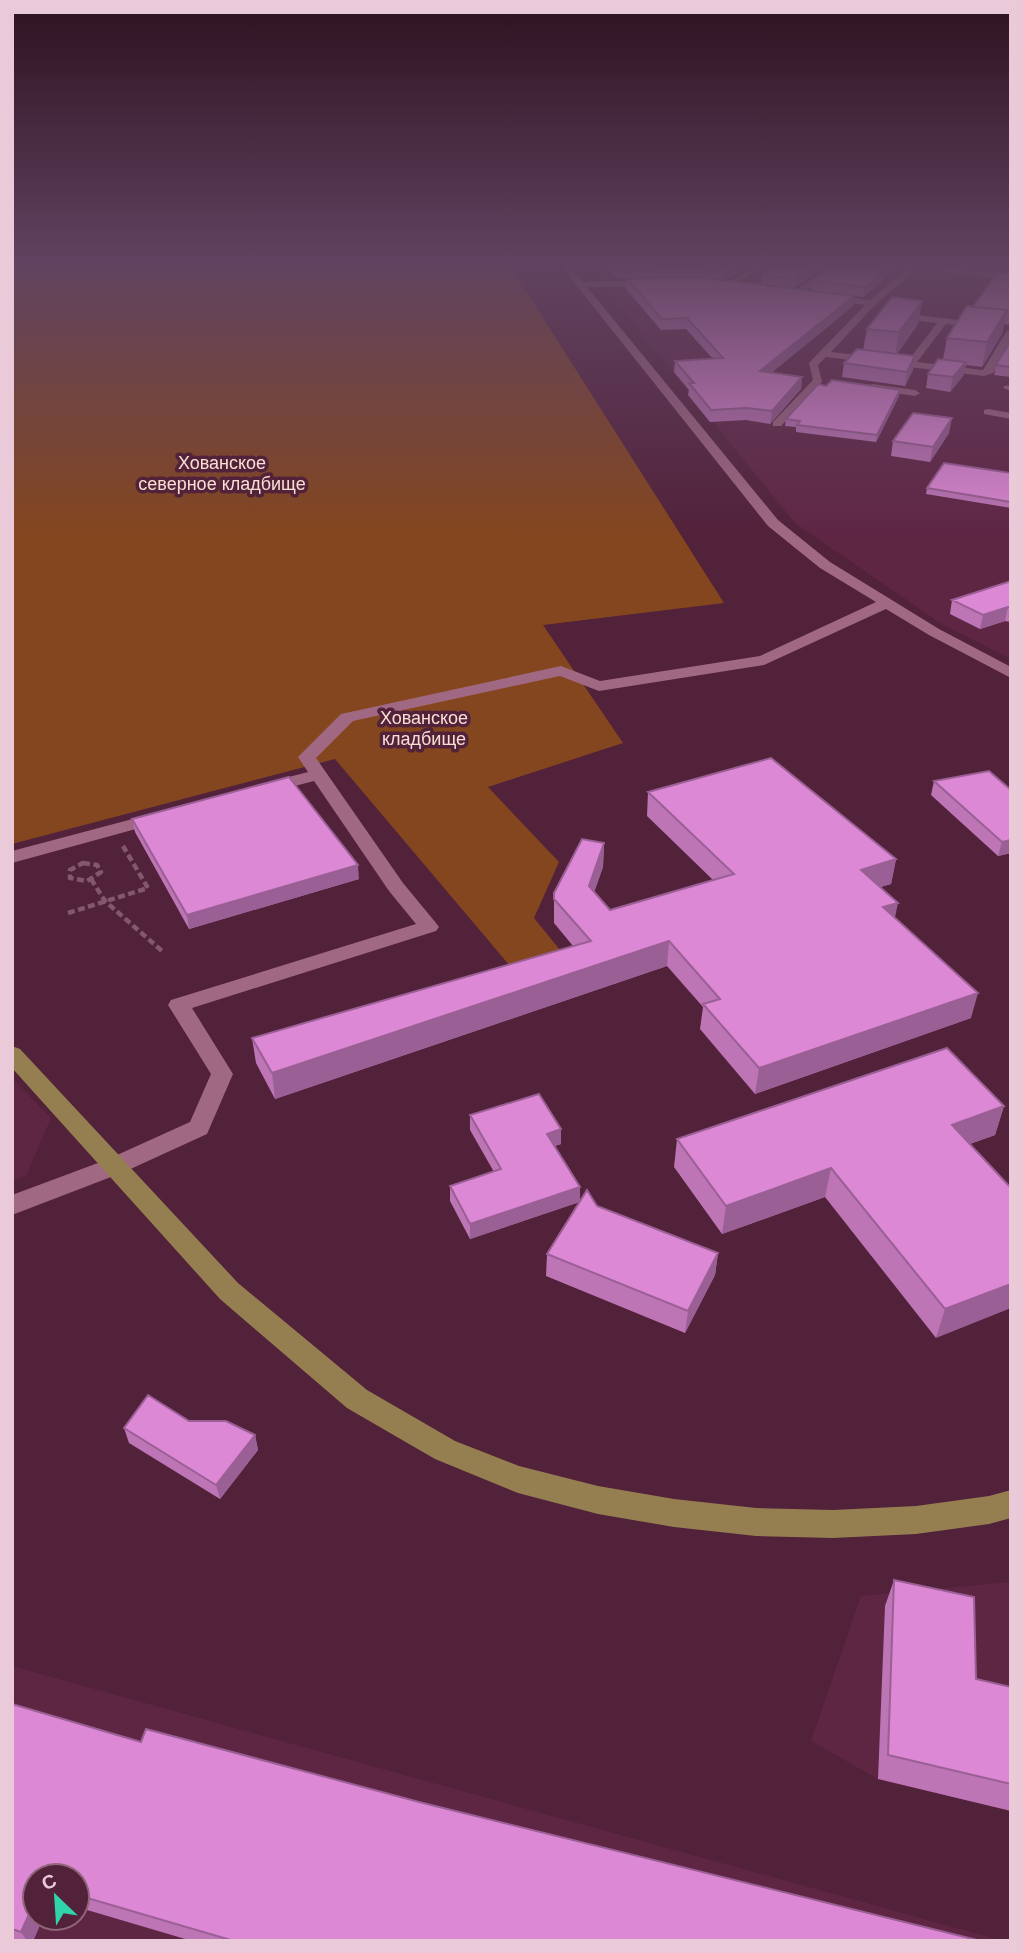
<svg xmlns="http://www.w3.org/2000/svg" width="1023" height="1953" font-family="Arial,sans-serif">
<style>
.built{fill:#5f2644;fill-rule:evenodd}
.green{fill:#84461e}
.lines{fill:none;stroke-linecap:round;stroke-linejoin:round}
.path{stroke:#83576d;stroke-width:4.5;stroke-dasharray:7 3.5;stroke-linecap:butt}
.minor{fill:#a16883;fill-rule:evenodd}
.major{fill:#957f51;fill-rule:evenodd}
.wall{fill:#bd75b6}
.shaded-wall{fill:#9a5f94}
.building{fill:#dc88d4;stroke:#9a5f94;stroke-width:2}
.labels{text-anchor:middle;stroke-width:7;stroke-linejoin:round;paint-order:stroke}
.far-park-label{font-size:18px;fill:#f8dfd1;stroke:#52213a}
</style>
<rect width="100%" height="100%" fill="#52213a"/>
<!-- built -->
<path class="built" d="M587 266H934L1011 274V659L940 623 795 523Z
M12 1078 51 1118 26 1176 12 1181Z
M1011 1582V1811L878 1779 811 1741 861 1596Z
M12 1666 1003 1941H12ZM35 1876H77V1918H35Z"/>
<!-- green -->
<path class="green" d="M12 266H510L724 603 543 625 623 743 488 787 559 862 534 918 565 956 516 973 335 759 12 844Z"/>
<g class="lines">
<!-- path -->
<path class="path" d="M83 863 97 865 101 872 87 881 70 878V870Z
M91 879 105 901 162 951
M68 913 148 888 123 846"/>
<!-- minor -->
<path class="minor" d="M561 266H569L583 282 658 281V285L655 286 587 287 778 520 830 562 939 629 1011 667V678L929 635 886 609 764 665 599 691 560 676 353 721 316 758 403 883 436 923 439 927 436 931 192 1008 233 1074 207 1134 124 1172 12 1215V1195L106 1160 190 1122 211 1074 168 1005 171 1000 416 924 389 891 314 781 264 794 255 789 258 785 308 772 298 757 341 714 561 666 600 681 760 656 876 602 820 568 768 526Z
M755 266H764L732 287 725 285Z
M830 266H839L800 296H794V292Z
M895 266H906L915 270 875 305 831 352 908 361 937 323 888 317V313L891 312 985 323 990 326 988 328 946 324 917 362 983 370 1006 332 1011 329V341L993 373 984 376 826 357 818 365 822 382 781 426H773V422L813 380 809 363 865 305 826 300 823 299V295L870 300 905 271Z
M943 267 1011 274V280L940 272Z
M872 384 915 390 920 393 915 396 868 389 867 387Z
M1011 385V391L1003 388 1004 386Z
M988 409 1011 413V419L984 414V410Z
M159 812 165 813 168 817 165 821 12 863V851Z"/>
<!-- major -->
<path class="major" d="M12 1046 20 1049 238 1283 367 1390 455 1441 519 1466 598 1486 674 1499 756 1508 833 1510 916 1506 989 1496 1011 1490V1518L989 1524 916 1534 833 1538 756 1536 674 1527 598 1514 518 1493 435 1459 347 1408 220 1299 12 1068Z"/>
</g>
<!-- wall -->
<path class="wall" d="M606 266H739L738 273 725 280 696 276 618 278Z
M774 266H826L794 288 761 284 762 275Z
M833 266H895L894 269 863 297 812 290 813 280Z
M1007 266H1011V272L1006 271Z
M1011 273V325L1004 324 1002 334 982 367 966 365 963 376 950 392 926 388 928 374 943 359 947 338 973 307Z
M627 279 854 296 853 306 771 373 802 377 801 389 770 424 746 420 710 422 688 395 689 390 674 372 675 361 713 359 686 329 661 330 626 289Z
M918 324 897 354 915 356 913 370 905 386 842 377 844 363 863 350 867 329Z
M1011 340V377L994 375 996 365Z
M826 386 900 390 899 396 876 442 796 432V427L785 426 786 419Z
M949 433 930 462 891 456 893 441Z
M1011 473V508L926 494 927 488Z
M1011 581V622L1005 621 980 629 950 614 952 600Z
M934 781 1011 790V853L998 856 931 795Z
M648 792 896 859 891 884 880 887 895 918 971 1018 755 1094 700 1029 703 1007 667 966 275 1099 256 1063 252 1038 573 946 554 923V893L604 843 603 867 594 892 610 910 713 880 647 816Z
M132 819 359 879 189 929 135 832Z
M1004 1106 995 1135 970 1144 1011 1188 936 1338 825 1197 722 1234 674 1167 677 1139Z
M470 1115 561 1144 555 1146 580 1201 597 1206 718 1253 715 1275 685 1333 546 1276 547 1254 579 1202 470 1239 450 1201V1186L494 1172 470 1130Z
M189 1421 255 1435 258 1450 220 1499 129 1443 124 1428Z
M894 1580 976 1679 1011 1687V1811L878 1779 885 1606Z
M12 1704 141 1742 423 1803 981 1941H192L77 1907V1876H35L43 1918 33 1941H16L12 1940Z"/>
<!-- shaded-wall -->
<path class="shaded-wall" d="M737 266H739L738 273 725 280 726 272Z
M814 266H826L794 288 795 279Z
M889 266H895L894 269 863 297 865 287Z
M854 296 853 306 759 383 760 371Z
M922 301 918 324 895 357 899 332Z
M1007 310 1002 334 982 367 987 342Z
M915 356 913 370 905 386 907 372Z
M966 362 963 376 950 392 953 377Z
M802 377 801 389 770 424 772 411Z
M900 390 899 396 876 442 877 435Z
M952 418 949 433 930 462 933 447Z
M1008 607 1005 621 980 629 983 615Z
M1011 840V853L998 856 1002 842Z
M604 843 603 867 588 910 589 886Z
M896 859 891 884 857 894 861 870Z
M358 865 359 879 189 929 187 915Z
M898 903 893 927 883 907Z
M669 941 667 966 275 1099 272 1073Z
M978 993 971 1018 755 1094 759 1068Z
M1004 1106 995 1135 944 1153 952 1125Z
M561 1129V1144L547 1148V1134Z
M831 1168 825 1197 722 1234 726 1206Z
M580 1187V1202L470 1239V1224Z
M718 1253 715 1275 685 1333 688 1311Z
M1011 1284V1308L936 1338 945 1309Z
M255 1435 258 1450 220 1499 216 1485Z
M35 1901V1918H43L33 1941H27L21 1932Z"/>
<!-- building -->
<path class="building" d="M614 266H737L726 272 697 268 618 270Z
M774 266H814L795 279 762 275Z
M833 266H889L865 287 813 280Z
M998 272 1011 273V315L1006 314 1007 310 973 307Z
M697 277 854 296 760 371 802 377 772 411 747 408 711 410 689 383H694L675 361 723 358 687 318 662 319 627 279Z
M892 297 922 301 899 332 867 329Z
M967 306 1007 310 987 342 947 338Z
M1011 340V367L996 365Z
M857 349 915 356 907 372 844 363Z
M938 359 966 362 953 377 928 374Z
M832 380 900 390 877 435 797 425 800 421 786 419 818 384 826 386Z
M913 413 952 418 933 447 893 441Z
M944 463 1011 473V502L927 488Z
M1011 581V607H1008L983 615 952 600Z
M771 758 896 859 861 870 898 903 883 907 978 993 759 1068 703 1004 720 999 669 941 272 1073 252 1038 591 941 554 899V893L582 839 604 843 589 886 610 910 734 874 648 792Z
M989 771 1011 790V840L1002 842 934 781Z
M289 777 358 865 187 915 132 819Z
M947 1048 1004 1106 952 1125 1011 1188V1284L945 1309 831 1168 726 1206 677 1139Z
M539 1094 561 1129 547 1134 580 1187 470 1224 450 1186 501 1169 470 1115Z
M587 1190 597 1206 718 1253 688 1311 547 1254Z
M148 1395 189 1421H226L255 1435 216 1485 124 1428Z
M894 1580 974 1597 976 1679 1011 1687V1784L888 1755Z
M12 1704 141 1742 146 1729 423 1803 981 1941H234L77 1895V1876H35V1901L21 1932 12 1929Z"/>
<!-- sky -->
<linearGradient id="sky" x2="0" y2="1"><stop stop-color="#2d1220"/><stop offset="0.49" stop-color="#604360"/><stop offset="1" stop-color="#604360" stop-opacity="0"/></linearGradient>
<rect width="1023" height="539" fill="url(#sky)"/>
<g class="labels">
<!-- far-park labels -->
<g class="far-park-label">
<text x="222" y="469">Хованское<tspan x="222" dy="21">северное кладбище</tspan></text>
<text x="424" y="724">Хованское<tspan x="424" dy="21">кладбище</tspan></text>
</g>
</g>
<!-- border -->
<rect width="1023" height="1953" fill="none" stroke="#eacad8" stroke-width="28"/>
<!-- north arrow -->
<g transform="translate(56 1897) rotate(335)"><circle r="33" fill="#52213a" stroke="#8f6579" stroke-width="2"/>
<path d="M0-5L12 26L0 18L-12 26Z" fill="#2fd4aa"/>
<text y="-10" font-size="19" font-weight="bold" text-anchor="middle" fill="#eacad8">С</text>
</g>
</svg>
